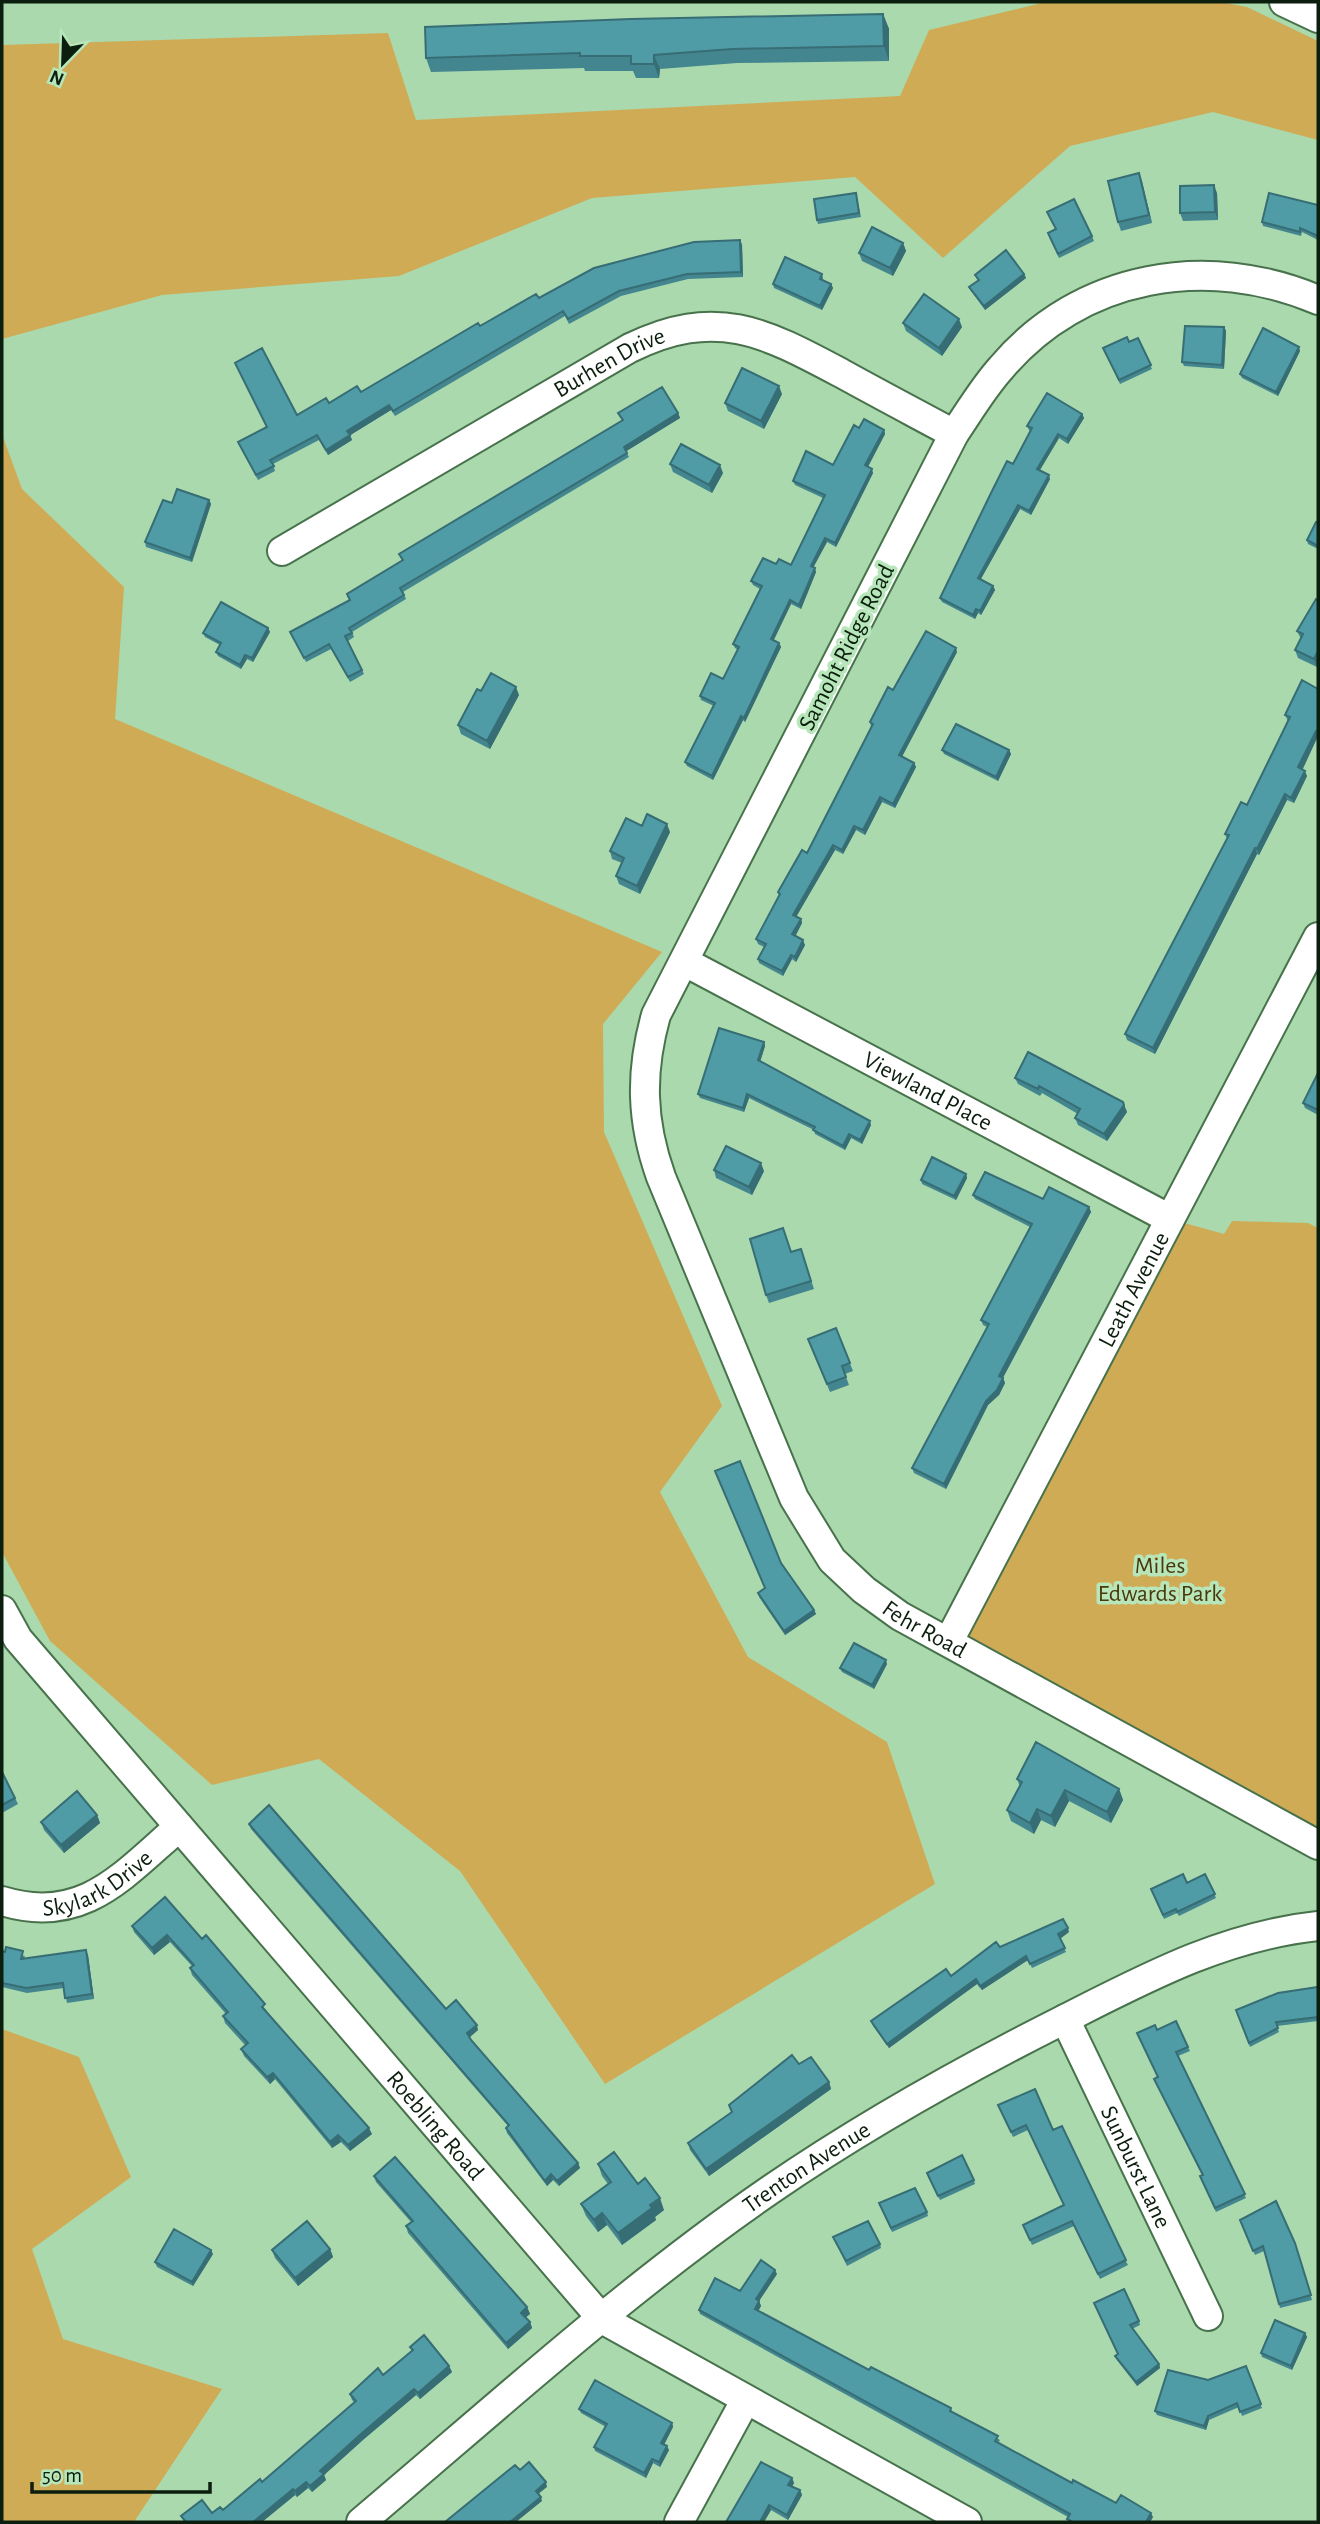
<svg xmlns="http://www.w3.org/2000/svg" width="1320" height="2524" font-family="'Alegreya Sans',sans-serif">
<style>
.green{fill:#d0ab55}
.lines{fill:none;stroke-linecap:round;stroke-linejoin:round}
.minor-casing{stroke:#48724c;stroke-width:32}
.minor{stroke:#fff;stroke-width:28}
.wall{fill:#44868f}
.shaded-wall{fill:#376d74}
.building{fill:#4f9ca6;stroke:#376d74;stroke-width:2}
.labels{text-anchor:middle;stroke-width:7;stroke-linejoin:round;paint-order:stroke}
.street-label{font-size:24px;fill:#0c1e0e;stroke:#b7e6ba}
.park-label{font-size:24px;fill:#49380b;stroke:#b7e6ba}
</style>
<rect width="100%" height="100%" fill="#aad9ad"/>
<!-- green -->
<path class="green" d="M1046 2H1221L1247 7 1318 41V140L1213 112 1070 146 943 258 855 177 592 198 399 276 162 295 2 339V45L388 33 416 120 900 96 929 30Z
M2 434 22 489 124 587 115 719 662 952 603 1024 604 1132 722 1406 660 1492 748 1657 887 1742 935 1884 605 2084 460 1871 319 1759 212 1785 50 1641 2 1552Z
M1170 1219 1224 1234 1232 1221 1308 1223 1318 1228V1845L949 1641Z
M2 2029 79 2057 131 2177 32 2249 63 2339 222 2389 134 2522H2Z"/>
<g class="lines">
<defs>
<g id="minor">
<path d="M1284 2 1318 18"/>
<path id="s1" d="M1318 300C1208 253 1080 274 1001 368 983 388 969 412 954 434L656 1015C640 1072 641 1121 661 1177L794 1498 832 1560 864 1590 900 1616 1318 1845"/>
<path id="s2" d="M282 551 630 348C716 306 764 332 841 373 879 394 917 414 954 434"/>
<path id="s3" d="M685 962 1170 1219"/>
<path id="s4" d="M2 1610 18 1639 602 2319 967 2522"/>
<path id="s5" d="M949 1641 1318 937"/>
<path id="s6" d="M2 1901C83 1926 123 1875 179 1827"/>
<path id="s7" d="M1065 2019 1208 2316"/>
<path id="s8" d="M361 2522C495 2409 626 2289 770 2190 862 2127 958 2073 1057 2023 1142 1980 1222 1936 1318 1926"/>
<path d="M679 2522 745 2401"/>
</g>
</defs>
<!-- minor casing -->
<use href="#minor" class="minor-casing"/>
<!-- minor -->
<use href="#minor" class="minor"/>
</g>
<!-- wall -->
<path class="wall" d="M883 14 889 29V61L737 63 660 69 659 78H636L633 71H585L584 68 431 72 426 58Z
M1139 173 1152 223 1121 231 1118 222Z
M856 193 861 217 818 224 817 220Z
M1217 193 1218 220 1183 221 1180 213Z
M1318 205V240L1302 232 1301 236 1263 226 1262 222Z
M1092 236 1094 241 1059 258 1049 237Z
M740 240 742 245 743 277 688 279 621 296 569 324 565 316 395 416 391 410 350 435 352 440 328 455 319 440 273 464 275 471 258 480 240 447 238 442 297 415 361 392 480 326 539 298Z
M903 243 906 251 893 276 862 261 859 253Z
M822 274 823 278V280L831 284 833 288 822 310 774 288 773 284Z
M1024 274 1026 278 985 310 971 291 969 287 978 281 975 275Z
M903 323 962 327 942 356 906 331Z
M1224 327 1226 331 1224 369 1184 366 1182 362Z
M1138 338 1152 369 1120 384 1105 352Z
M1300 351 1278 396 1242 378 1240 374Z
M782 394 764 429 728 411 725 403Z
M618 413H678L680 418 626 451 629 457 403 592 406 599 352 632 354 637 348 641 364 674 350 682 331 649 306 662 290 632 350 600 347 594 402 561 399 554 622 421Z
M1082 414 1084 418 1068 444 1059 438 1040 470 1050 479 1031 515 1020 509 981 579 993 586 995 590 981 615 978 613 975 619 942 602 940 598 1030 431 1029 430 1027 426Z
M859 428 884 430 885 434 868 467 873 473 836 547 827 542 813 567 816 572 801 609 791 604 774 640 779 643 781 647 745 722 743 720 713 780 687 766 685 762 714 706 701 700 700 696 723 679 738 650 735 648 733 644 760 589 753 585 751 581 776 564 791 565 823 498 795 485 793 481 833 465Z
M670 464 723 473 712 493 673 472Z
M209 500 211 504 192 562 146 547 145 542 172 503Z
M1318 523V549L1308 544 1307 540Z
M1318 601V665L1317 667 1298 658 1295 650 1301 639 1297 631Z
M268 628 270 632 253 662 247 659 241 669 218 656 216 652 220 645 205 637 203 633Z
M957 652 902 757 914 763 916 767 895 808 882 802 865 835 856 830 843 854 835 850 796 916 801 919 802 923 795 936 805 945 796 962 792 959 783 976 759 963 758 959 764 947 758 944 756 939 779 896 778 892 807 853 871 727 870 722 893 690Z
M1318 689V736L1302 769 1307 776 1294 803 1287 800 1259 855 1257 854 1155 1054 1127 1040 1125 1034 1227 839 1225 834 1247 805 1288 721 1285 715Z
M481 691 519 695 490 749 461 734 458 725Z
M942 750H1009L1011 754 998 781 944 754Z
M642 826 670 832 640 894 619 884 616 876 622 863 612 859 610 851Z
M764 1042 765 1046 760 1062 871 1125 862 1144 851 1138 845 1150 815 1134 814 1130 749 1098 744 1112 700 1098 698 1094Z
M1318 1073V1115L1305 1108 1303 1103Z
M1015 1078 1123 1102 1127 1112 1107 1141 1078 1125 1075 1118 1078 1114 1042 1093 1040 1096 1018 1084Z
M714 1170 764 1171 752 1195 716 1178Z
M966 1174 967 1178 956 1200 922 1184 921 1180Z
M973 1195 1043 1199 1089 1207 1091 1212 1003 1378 1005 1383 999 1395 988 1405 946 1489 914 1473 912 1468 987 1327 983 1325 981 1320 1030 1227 975 1199Z
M801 1249 814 1289 769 1303 766 1295Z
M836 1328 853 1371 845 1374 849 1385 830 1392 808 1339Z
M781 1563 814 1610 816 1614 785 1635 759 1597 758 1593 765 1588Z
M887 1664 874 1689 842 1672 840 1668Z
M2 1772 18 1804 2 1813Z
M1017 1779 1119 1789 1123 1800 1111 1823 1069 1801 1055 1827 1041 1820 1034 1834 1011 1821 1007 1810 1020 1787Z
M97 1815 100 1823 64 1853 44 1830 41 1822Z
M249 1824 446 2009 478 2030 469 2037 471 2040 578 2163 580 2168 559 2186 553 2180 547 2186 507 2133 506 2128 508 2126 251 1829Z
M1205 1874 1216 1898 1179 1916 1177 1913 1164 1919 1151 1889 1187 1883Z
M132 1926 202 1939 267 2011 266 2012 372 2134 350 2151 341 2142 332 2148 275 2079 270 2084 244 2056 241 2049 245 2045 225 2023 223 2016 226 2014 192 1975 190 1968 192 1966 170 1942 154 1955 134 1932Z
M1069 1932 1060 1938 1066 1952 1032 1968 1028 1960 982 1990 977 1984 889 2048 873 2026 871 2021 1000 1947Z
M2 1951 25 1956 24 1959 88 1955 94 1999 67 2003 64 1988 27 1993 2 1987Z
M1318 1987V2021L1277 2026 1279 2032 1250 2047 1236 2010Z
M1157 2030 1188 2047 1190 2051 1178 2056 1246 2198 1216 2212 1201 2180 1202 2175 1154 2079 1158 2078Z
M799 2064 829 2082 831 2089 709 2176 690 2150 688 2143Z
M998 2105 1053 2130 1128 2265 1100 2279 1074 2226 1032 2245 1023 2225 1064 2205 1028 2130 1013 2137Z
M598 2164 638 2184 664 2210 655 2217 656 2220 622 2245 607 2225 598 2232 586 2216 581 2204 608 2184 602 2176Z
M374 2176 527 2307 530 2314 525 2317 530 2322 532 2328 508 2349 408 2233 406 2226 411 2222 376 2182Z
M928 2177 974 2180 975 2184 940 2200Z
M881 2208 927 2212 928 2216 892 2232Z
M1240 2220 1295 2243 1312 2300 1280 2308 1264 2251 1255 2255Z
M833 2237 880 2244 881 2248 847 2266Z
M330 2249 333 2257 298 2286 275 2258 272 2250Z
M213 2254 193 2286 157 2267 155 2262Z
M777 2274 759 2301 761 2306 758 2311 869 2370 951 2408 952 2412 1000 2440 998 2443 1072 2483 1116 2503 1153 2517 1150 2522H1068L1067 2519 1068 2517 700 2314 699 2310Z
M1096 2307 1139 2321 1140 2325 1132 2329 1159 2364 1160 2368 1137 2386 1117 2360 1115 2356 1118 2354Z
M1305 2333 1307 2337 1292 2370 1262 2357 1261 2353Z
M410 2347 449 2366 452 2372 420 2399 416 2395 364 2439 324 2475 326 2480 312 2492 308 2488 297 2497 295 2495 262 2522H184L181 2516 212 2513 223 2510 262 2482 355 2403 352 2400 350 2394 383 2375 412 2351Z
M1246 2366 1262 2408 1242 2416 1239 2407 1209 2420 1206 2430 1157 2415 1155 2411 1208 2380Z
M579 2409 672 2423 673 2427 664 2444 669 2450 660 2467 653 2463 646 2478 595 2451 594 2447 606 2427 581 2413Z
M792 2478 794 2483 792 2487 800 2490 802 2495 788 2520 771 2510 764 2522H726Z"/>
<!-- shaded-wall -->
<path class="shaded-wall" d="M883 14 889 29V61L884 46Z
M654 55 660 69 659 78 654 64Z
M1139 173 1142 181 1152 223 1149 215Z
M1214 185 1217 193 1218 220 1215 212Z
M740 240 742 245 743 277 741 272Z
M903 243 906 251 893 276 890 268Z
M1024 274 1026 278 985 310 984 306Z
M831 284 833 288 822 310 820 306Z
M959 319 962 327 942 356 939 348Z
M1224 327 1226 331 1224 369 1222 365Z
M1299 347 1300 351 1278 396 1276 392Z
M779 386 782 394 764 429 761 421Z
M389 405 391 410 349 436 347 431Z
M678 413 680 418 625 452 624 447Z
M1082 414 1084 418 1068 444 1067 439Z
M884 430 885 434 866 470 865 465Z
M1058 434 1059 438 1038 473 1037 469Z
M350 435 352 440 328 455 326 450Z
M720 465 723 473 712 493 709 485Z
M872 469 873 473 836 547 835 543Z
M1049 475 1050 479 1031 515 1029 511Z
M209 500 211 504 192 562 190 558Z
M1018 505 1020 509 979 582 978 578Z
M825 538 827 542 812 570 811 566Z
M815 568 816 572 801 609 799 605Z
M993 586 995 590 981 615 980 611Z
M790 600 791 604 772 643 771 639Z
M976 609 978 613 975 619 973 615Z
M268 628 270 632 253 662 252 658Z
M779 643 781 647 745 722 744 718Z
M956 648 957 652 900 760 899 755Z
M1318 651V665L1317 667 1314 659Z
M245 655 247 659 241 669 240 665Z
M516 687 519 695 490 749 487 741Z
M741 716 743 720 713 780 712 776Z
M1316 731 1318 736 1301 773 1298 767Z
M1009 750 1011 754 998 781 996 777Z
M914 763 916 767 895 808 893 804Z
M1305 771 1307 776 1294 803 1291 798Z
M1285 794 1287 800 1259 855 1257 849Z
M880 797 882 802 865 835 863 830Z
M667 824 670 832 640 894 637 886Z
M854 826 856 830 843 854 842 850Z
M833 845 835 850 795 919 793 915Z
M1255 848 1257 854 1155 1054 1153 1048Z
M801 919 802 923 794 939 792 934Z
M803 940 805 945 796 962 795 957Z
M791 955 792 959 783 976 782 971Z
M764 1042 765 1046 759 1065 758 1060Z
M747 1094 749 1098 744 1112 743 1108Z
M1124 1105 1127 1112 1107 1141 1104 1134Z
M870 1121 871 1125 862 1144 860 1140Z
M849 1134 851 1138 845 1150 843 1146Z
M761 1163 764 1171 752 1195 749 1187Z
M966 1174 967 1178 956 1200 954 1196Z
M1089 1207 1091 1212 1001 1381 999 1376Z
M1003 1378 1005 1383 999 1395 988 1405 946 1489 944 1484 986 1401Z
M814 1610 816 1614 785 1635 784 1631Z
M886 1660 887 1664 874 1689 872 1685Z
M1119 1789 1123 1800 1111 1823 1107 1812Z
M1065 1790 1069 1801 1055 1827 1051 1816Z
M1037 1809 1041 1820 1034 1834 1030 1823Z
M97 1815 100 1823 64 1853 61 1845Z
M1068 1928 1069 1932 1060 1939 1058 1934Z
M167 1935 170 1942 154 1955 152 1948Z
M86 1950 88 1955 94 1999 92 1994Z
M1026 1956 1028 1960 982 1990 980 1986Z
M976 1979 977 1984 889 2048 887 2044Z
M477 2025 478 2030 469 2038 467 2033Z
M273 2073 275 2079 270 2084 267 2077Z
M829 2082 831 2089 709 2176 706 2169Z
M369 2128 372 2134 350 2151 348 2145Z
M338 2135 341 2142 332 2148 330 2142Z
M578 2163 580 2168 559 2186 557 2181Z
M551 2174 553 2180 547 2186 545 2181Z
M660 2198 664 2210 655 2217 656 2220 622 2245 618 2233Z
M602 2213 607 2225 598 2232 594 2220Z
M330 2249 333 2257 298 2286 295 2278Z
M211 2250 213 2254 193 2286 192 2282Z
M775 2270 777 2274 757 2304 756 2299Z
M759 2301 761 2306 757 2313 755 2309Z
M527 2307 530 2314 524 2319 521 2313Z
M530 2322 532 2328 508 2349 506 2343Z
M1305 2333 1307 2337 1292 2370 1291 2366Z
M1159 2364 1160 2368 1137 2386 1136 2382Z
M449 2366 452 2372 420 2399 418 2393Z
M414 2389 416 2395 364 2439 324 2475 326 2480 312 2492 310 2486 320 2471 362 2433Z
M1208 2416 1209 2420 1206 2430 1204 2426Z
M672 2423 673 2427 663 2447 661 2443Z
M667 2446 669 2450 660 2467 659 2462Z
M652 2459 653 2463 646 2478 644 2473Z
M792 2478 794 2483 790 2490 788 2485Z
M306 2482 308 2488 297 2497 295 2491Z
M546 2482 547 2487 537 2495 536 2491Z
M293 2489 295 2495 262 2522H253Z
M800 2490 802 2495 788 2520 787 2515Z
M541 2497 542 2501 516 2522H510Z
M769 2505 771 2510 764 2522H760Z
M1151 2513 1153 2517 1150 2522H1146Z"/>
<!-- building -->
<path class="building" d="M883 14 884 46 732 49 654 55V64H631V56H580V53L426 58 425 27 631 19Z
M1139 173 1149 215 1118 222 1108 181Z
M1214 185 1215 212 1180 213V186Z
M856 193 859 213 817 220 814 199Z
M1269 193 1318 205V236L1300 228V232L1262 222Z
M1074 199 1092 236 1058 254 1048 233 1056 229 1047 212Z
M872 227 903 243 890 268 859 253Z
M740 240 741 272 687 274 619 291 568 319 563 311 393 411 389 405 347 431 350 435 326 450 317 435 270 460 274 466 256 475 238 442 267 427 235 363 262 348 297 415 326 398 329 403 357 386 361 392 478 323 480 326 536 294 539 298 594 268 694 242Z
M1006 250 1024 274 984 306 969 287 979 280 975 275Z
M785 257 822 274 820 279 831 284 820 306 773 284Z
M924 294 959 319 939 348 903 323Z
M1185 326 1224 327 1222 365 1182 362Z
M1263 328 1299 347 1276 392 1240 374Z
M1127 337 1129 342 1138 338 1151 365 1119 380 1103 348Z
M742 368 779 386 761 421 725 403Z
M662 387 678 413 624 447 627 453 400 588 404 595 349 628 352 633 345 636 362 670 348 677 329 644 304 658 290 632 350 600 347 594 403 560 399 554 623 420 618 413Z
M1047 393 1082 414 1067 439 1058 434 1037 469 1049 475 1029 511 1018 505 978 578 993 586 980 611 976 609 973 615 940 598 992 491 1007 461 1013 464 1032 428 1027 426Z
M864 419 884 430 865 465 872 469 835 543 825 538 811 566 815 568 799 605 790 600 771 639 779 643 744 718 741 716 712 776 685 762 715 703 700 696 711 673 723 679 739 647 733 644 762 586 751 581 763 558 776 564 779 559 791 565 825 495 793 481 806 451 833 465 854 425 859 428Z
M681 444 720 465 709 485 670 464Z
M177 489 209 500 190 558 145 542 163 500 172 503Z
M1316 522 1318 523V546L1307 540Z
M1316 599 1318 601V651L1314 659 1295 650 1303 634 1297 631Z
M221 602 268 628 252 658 245 655 240 665 216 652 221 643 203 633Z
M926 631 956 648 899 755 914 763 893 804 880 797 863 830 854 826 842 850 833 845 793 915 801 919 792 934 803 940 795 957 791 955 782 971 758 959 766 944 756 939 780 894 778 892 802 850 807 853 873 724 870 722 888 687 893 690Z
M491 673 516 687 487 741 458 725 477 689 481 691Z
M1302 680 1318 689V732L1316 731 1298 767 1305 771 1291 798 1285 794 1257 849 1255 848 1153 1048 1125 1034 1229 835 1225 834 1241 802 1247 805 1290 717 1285 715Z
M956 724 1009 750 996 777 942 750Z
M647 814 667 824 637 886 616 876 624 858 610 851 626 818 642 826Z
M719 1028 764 1042 758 1060 870 1121 860 1140 849 1134 843 1146 813 1130 815 1127 747 1094 743 1108 698 1094Z
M1028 1052 1123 1102 1124 1105 1104 1134 1075 1118 1080 1109 1039 1086 1038 1089 1015 1078Z
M1318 1073V1110L1303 1103Z
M726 1146 761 1163 749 1187 714 1170Z
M932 1157 966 1174 954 1196 921 1180Z
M985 1172 1043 1199 1049 1187 1089 1207 999 1376 1003 1378 997 1390 986 1401 944 1484 912 1468 989 1324 981 1320 1032 1224 973 1195Z
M783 1228 791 1252 801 1249 811 1281 766 1295 750 1239Z
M836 1328 850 1363 842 1366 846 1377 827 1384 808 1339Z
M740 1461 781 1563 814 1610 784 1631 758 1593 765 1588 715 1471Z
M854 1643 886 1660 872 1685 840 1668Z
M1036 1742 1119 1789 1107 1812 1065 1790 1051 1816 1037 1809 1030 1823 1007 1810 1022 1782 1017 1779Z
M2 1772 15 1798 2 1805Z
M77 1791 97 1815 61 1845 41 1822Z
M269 1805 446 2009 456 2000 477 2025 467 2033 471 2040 578 2163 557 2181 551 2174 545 2181 506 2128 509 2125 249 1824Z
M1183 1874 1187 1883 1205 1874 1215 1894 1177 1912 1176 1909 1163 1915 1151 1889Z
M165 1897 202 1939 206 1935 265 2004 262 2007 369 2128 348 2145 338 2135 330 2142 273 2073 267 2077 241 2049 248 2043 223 2016 228 2012 190 1968 194 1965 167 1935 152 1948 132 1926Z
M1063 1919 1068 1928 1058 1934 1065 1948 1030 1964 1026 1956 980 1986 976 1979 887 2044 871 2021 946 1969 951 1976 996 1942 1000 1947Z
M6 1947 23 1951 21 1959 86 1950 92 1994 65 1998 63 1983 26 1988 2 1983V1951L5 1952Z
M1318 1987V2017L1276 2022 1278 2028 1249 2043 1236 2010 1278 1993Z
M1176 2021 1188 2047 1176 2052 1245 2194 1215 2208 1200 2176 1203 2175 1154 2079 1158 2077 1137 2033 1155 2025 1157 2030Z
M792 2055 799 2064 811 2057 829 2082 706 2169 688 2143 732 2112 729 2105Z
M1035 2089 1053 2130 1062 2126 1126 2260 1098 2274 1072 2221 1030 2240 1023 2225 1064 2205 1026 2125 1011 2132 998 2105Z
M614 2152 638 2184 645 2178 660 2198 650 2205 652 2208 618 2233 602 2213 594 2220 581 2204 611 2182 598 2164Z
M962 2155 974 2180 938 2196 927 2173Z
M395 2157 527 2307 521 2313 530 2322 506 2343 406 2226 413 2221 374 2176Z
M915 2188 927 2212 891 2228 879 2203Z
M1276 2201 1295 2243 1311 2295 1279 2304 1263 2246 1253 2251 1240 2220Z
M307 2221 330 2249 295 2278 272 2250Z
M868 2221 880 2244 846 2261 833 2237Z
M174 2229 211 2250 192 2282 155 2262Z
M761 2260 775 2270 756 2299 759 2301 755 2309 869 2370 871 2367 951 2408 950 2411 998 2436 995 2441 1072 2483 1073 2480 1116 2503 1121 2495 1151 2513 1146 2522H1073L1067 2519 1070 2514 699 2310 715 2278 740 2291Z
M1124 2289 1139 2321 1130 2325 1159 2364 1136 2382 1115 2356 1118 2354 1094 2303Z
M1275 2320 1305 2333 1291 2366 1261 2353Z
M424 2335 449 2366 418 2393 414 2389 362 2433 320 2471 324 2474 310 2486 306 2482 295 2491 293 2489 253 2522H186L181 2516 202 2500 212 2513 220 2507 223 2510 260 2479 262 2482 356 2401 350 2394 378 2368 383 2375 413 2350 410 2347Z
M1246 2366 1261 2404 1240 2412 1237 2403 1208 2416 1204 2426 1155 2411 1168 2370 1208 2380Z
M595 2380 672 2423 661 2443 667 2446 659 2462 652 2459 644 2473 594 2447 607 2424 579 2409Z
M529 2462 546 2482 536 2491 541 2497 510 2522H445L515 2465 520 2470Z
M761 2462 792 2478 788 2485 800 2490 787 2515 769 2505 760 2522H726Z"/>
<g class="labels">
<!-- street labels -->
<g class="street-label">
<text dy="8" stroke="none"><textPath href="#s2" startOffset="378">Burhen Drive</textPath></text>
<text transform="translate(846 647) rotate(-63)" y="8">Samoht Ridge Road</text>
<text dy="8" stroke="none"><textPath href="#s3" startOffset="275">Viewland Place</textPath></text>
<text dy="8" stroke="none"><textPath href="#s5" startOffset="397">Leath Avenue</textPath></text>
<text dy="8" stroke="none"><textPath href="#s1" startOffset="1783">Fehr Road</textPath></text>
<text dy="8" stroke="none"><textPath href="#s6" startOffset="102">Skylark Drive</textPath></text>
<text dy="8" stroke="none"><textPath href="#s4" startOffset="674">Roebling Road</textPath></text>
<text dy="8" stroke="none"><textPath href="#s8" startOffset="570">Trenton Avenue</textPath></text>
<text dy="8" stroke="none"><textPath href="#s7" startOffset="164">Sunburst Lane</textPath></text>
</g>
<!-- park labels -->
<g class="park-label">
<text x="1160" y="1573">Miles<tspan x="1160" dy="28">Edwards Park</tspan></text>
</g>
</g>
<!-- border -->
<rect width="1320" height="2524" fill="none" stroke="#0c1e0e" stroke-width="7"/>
<!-- north arrow -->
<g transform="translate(63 63) rotate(203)" stroke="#b7e6ba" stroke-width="5" paint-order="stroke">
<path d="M0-5L12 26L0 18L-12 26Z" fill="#0c1e0e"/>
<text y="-10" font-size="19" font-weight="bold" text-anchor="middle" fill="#0c1e0e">N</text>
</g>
<!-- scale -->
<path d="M32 2482v10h178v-10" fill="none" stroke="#0c1e0e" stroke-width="3.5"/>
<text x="42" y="2482" font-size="21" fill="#0c1e0e" stroke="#b7e6ba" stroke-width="5" paint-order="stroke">50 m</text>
</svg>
